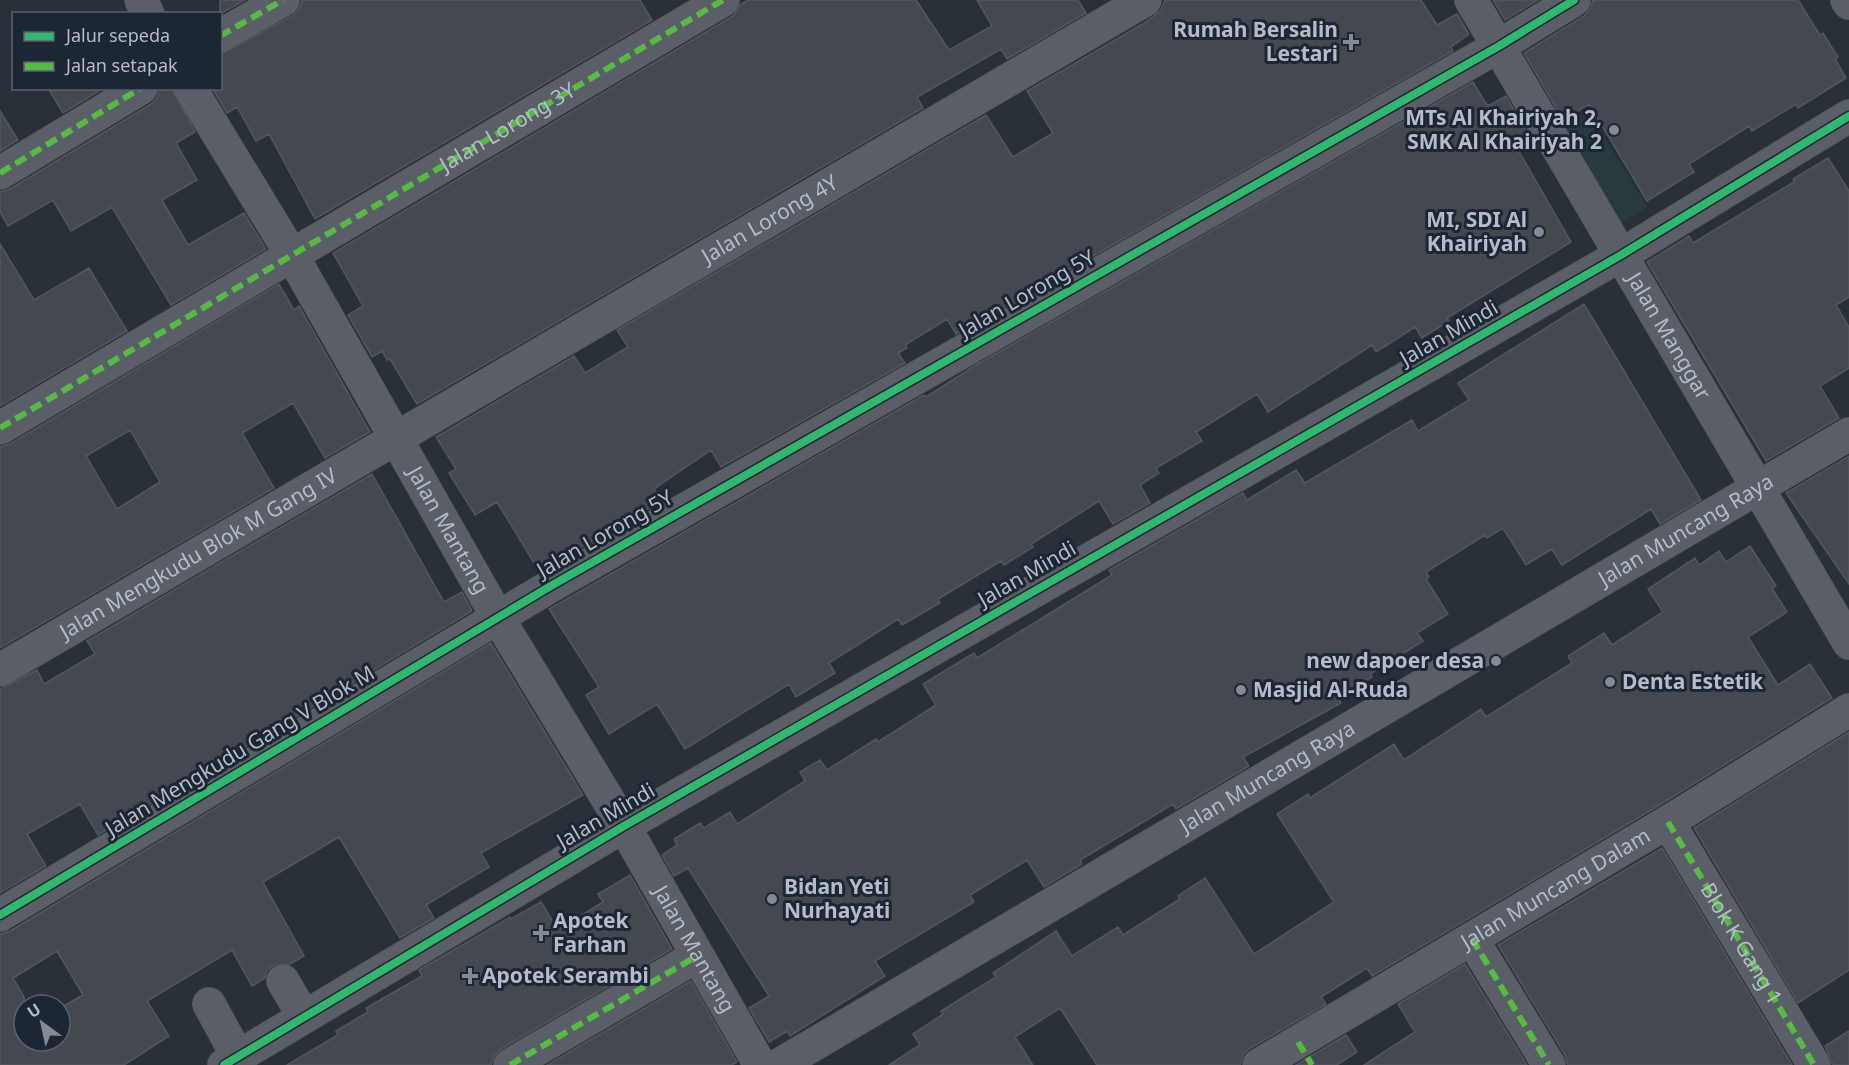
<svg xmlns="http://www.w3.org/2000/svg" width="1849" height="1065" font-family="'Noto Sans',sans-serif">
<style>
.green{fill:#273a3e}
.building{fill:#444950;stroke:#52575f;stroke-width:1.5;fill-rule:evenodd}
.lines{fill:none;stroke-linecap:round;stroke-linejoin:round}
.minor-casing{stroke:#484c53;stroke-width:34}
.minor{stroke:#5a5e66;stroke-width:33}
.quiet{stroke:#58b947;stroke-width:6;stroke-dasharray:12 6;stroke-linecap:butt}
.cycleway-casing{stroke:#1d2633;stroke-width:11}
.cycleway{stroke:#33b770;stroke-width:8}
.poi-dot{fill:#848b96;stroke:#1d2633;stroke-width:2}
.labels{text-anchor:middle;stroke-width:6;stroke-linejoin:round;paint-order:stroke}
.poi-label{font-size:21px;font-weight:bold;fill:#b4bcc9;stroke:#1d2633;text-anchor:start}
.street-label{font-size:21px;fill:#b4bcc9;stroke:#1d2633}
</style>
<rect width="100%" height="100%" fill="#2a3038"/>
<!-- green -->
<path class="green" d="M1590 114 1647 207 1618 225 1561 132Z"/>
<!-- building -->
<path class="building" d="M220 0H245L220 14Z
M302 0H640L652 20 315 219 269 134 256 141 237 107 227 113 212 88H220V55L292 16 299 9Z
M748 0H916L949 50 992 26 977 0H1078L1086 13 1007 59 1001 49 917 97 923 108 417 404 390 359 387 360 382 351 372 357 348 315 363 306 333 253 733 16 741 4Z
M1165 0H1421L1437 25 1457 14 1469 34 1451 47 1453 51 956 334 947 319 905 345 907 348 898 353 905 363 721 467 711 450 654 489 662 501 539 571 497 502 475 515 449 473 456 469 436 437 574 356 585 373 628 347 617 330 986 115 1013 157 1053 133 1027 91 1146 22 1161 10Z
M1493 0H1538L1505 20Z
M1593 0H1798L1820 35 1823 33 1838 57 1835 59 1846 78 1798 108 1796 104 1752 131 1749 126 1689 164 1694 172 1647 201 1589 104 1563 120 1524 53 1584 16 1590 9Z
M1473 82 1486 104 1490 105 1506 96 1531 140 1517 148 1571 242 1447 318 1449 321 1422 338 1415 327 1376 352 1372 345 1268 412 1257 394 1196 432 1202 441 1156 468 1159 473 1140 485 1150 503 1113 524 1099 501 1031 544 1033 547 1004 565 1001 561 938 599 940 603 902 625 898 619 829 663 835 673 796 697 789 684 685 749 657 704 609 734 586 695 599 687 549 609 924 395 926 397 976 365Z
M48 88H104L63 113Z
M160 88H171L195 132 176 143 197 180 162 200 188 245 244 213 266 249 171 305 112 207 71 231 53 200 8 226 0 212V192L10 189 151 104 157 98Z
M0 111 18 140 0 151Z
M1828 158 1849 191V297L1836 305 1849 327V368L1820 386 1839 418 1766 461 1647 262 1689 236 1693 243 1794 182 1793 179Z
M0 244 34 300 89 268 127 331 0 406Z
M279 284 294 310 299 306 370 432 325 458 293 403 242 433 274 488 0 648V447L10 444ZM130 430 160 482 117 509 86 456Z
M1584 304 1701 500 1660 524 1651 509 1562 565 1552 549 1526 565 1503 528 1487 538 1485 535 1426 572 1429 577 1426 579 1448 614 1417 633 1423 641 1370 674 1372 677 1338 698 1341 703 1243 757 1249 766 1176 809 1173 804 1080 860 1082 864 1044 887 1027 860 970 895 974 902 875 961 885 976 790 1036 787 1031 769 1042 749 1008 769 996 688 868 674 876 662 855 677 845 674 839 700 823 704 828 730 812 737 824 805 781 800 772 820 760 827 770 876 739 878 742 936 705 923 684 974 653 977 658 1112 575 1109 570 1243 493 1247 500 1296 470 1305 483 1412 420 1418 431 1469 400 1458 383Z
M1849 456V584L1786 493Z
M372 474 444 602 462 592 472 611 98 835 80 804 27 834 46 866 0 893V689L37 670 44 684 95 654 87 641Z
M1750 546 1776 586 1772 588 1787 612 1748 637 1778 685 1810 664 1832 698 1658 806 1372 976 1367 968 1321 997 1326 1004 1249 1049 1243 1055 1240 1065H1097L1060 1008 1015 1037 1033 1065H889L920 1045 913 1034 943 1014 941 1011 996 977 993 973 1056 931 1072 956 1118 927 1123 935 1180 899 1178 896 1205 878 1254 954 1334 902 1277 814 1308 794 1310 798 1394 744 1404 760 1481 709 1486 717 1572 663 1568 656 1604 633 1612 645 1663 612 1648 589 1695 558 1699 565 1719 551 1726 562Z
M491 643 583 795 481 853 489 867 426 905 434 918 400 938 339 837 263 882 304 956 290 964 274 965 267 971 265 978 252 986 232 950 147 1001 169 1036 124 1065H0V934L10 931ZM57 951 83 995 60 1008V1041H24V997L13 978Z
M1849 732V970L1798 1003 1694 828Z
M1662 848 1792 1065H1568L1565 1055 1498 945Z
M630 875 672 949 501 1049 494 1056 491 1065H287L338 1035 336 1031 368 1012 366 1008 422 976 419 970 510 917 511 919 541 902 558 930 603 902 598 894Z
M1465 964 1527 1065H1364L1415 1032 1398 1004Z
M691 981 737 1062 732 1065H547Z
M1849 1031V1065H1833L1825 1046Z
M1346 1035 1357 1052 1337 1065H1296Z"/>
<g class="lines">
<defs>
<g id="minor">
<path d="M141 0 148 14"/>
<path id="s1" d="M1471 0 1849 643"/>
<path d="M1847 0 1849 3"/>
<path d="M220 36 283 0"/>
<path id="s2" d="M190 88 293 257 498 618 624 826 760 1065"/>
<path d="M0 173 141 88"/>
<path id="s3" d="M0 428 723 0"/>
<path id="s4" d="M0 670 1145 0"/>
<path d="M1668 822 1814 1065"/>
<path d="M0 915 549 587 1499 46 1574 0"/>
<path d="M1472 939 1549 1065"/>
<path d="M283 981 304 1017"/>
<path d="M209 1004 238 1057"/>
<path d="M224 1065 624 826 1621 255 1849 116"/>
<path d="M510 1065 697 956"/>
<path id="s5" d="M779 1065 1849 434"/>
<path id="s6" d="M1259 1065 1668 822 1849 710"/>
</g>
</defs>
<!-- minor casing -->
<use href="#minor" class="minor-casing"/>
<!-- minor -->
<use href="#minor" class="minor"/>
<!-- quiet -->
<g class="quiet">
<path d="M220 36 283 0"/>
<path d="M0 173 141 88"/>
<path d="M0 428 723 0"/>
<path id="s7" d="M1668 822 1814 1065"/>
<path d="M1472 939 1549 1065"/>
<path d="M1298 1042 1312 1065"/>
<path d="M510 1065 697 956"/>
</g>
<defs>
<path id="cycleway" d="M0 915 549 587 1499 46 1574 0
M224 1065 624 826 1621 255 1849 116"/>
</defs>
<!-- cycleway casing -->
<use href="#cycleway" class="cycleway-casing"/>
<!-- cycleway -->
<use href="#cycleway" class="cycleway"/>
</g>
<!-- markers -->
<g class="poi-dot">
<path d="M1348 33h6v6h6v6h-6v6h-6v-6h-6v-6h6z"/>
<circle cx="1614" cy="130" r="6"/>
<circle cx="1539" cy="232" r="6"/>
<circle cx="1496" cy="661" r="6"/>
<circle cx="1610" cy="682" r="6"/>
<circle cx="1241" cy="690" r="6"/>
<circle cx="772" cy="899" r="6"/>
<path d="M538 924h6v6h6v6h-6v6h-6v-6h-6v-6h6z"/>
<path d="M467 967h6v6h6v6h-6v6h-6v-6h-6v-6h6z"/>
</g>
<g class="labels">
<!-- poi labels -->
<g class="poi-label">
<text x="1338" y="37" text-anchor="end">Rumah Bersalin<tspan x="1338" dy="24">Lestari</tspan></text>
<text x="1602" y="125" text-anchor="end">MTs Al Khairiyah 2,<tspan x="1602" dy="24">SMK Al Khairiyah 2</tspan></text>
<text x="1527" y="227" text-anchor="end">MI, SDI Al<tspan x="1527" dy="24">Khairiyah</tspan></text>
<text x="1484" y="668" text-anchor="end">new dapoer desa</text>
<text x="1622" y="689">Denta Estetik</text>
<text x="1253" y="697">Masjid Al-Ruda</text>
<text x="784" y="894">Bidan Yeti<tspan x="784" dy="24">Nurhayati</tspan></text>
<text x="553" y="928">Apotek<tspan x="553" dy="24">Farhan</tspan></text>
<text x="482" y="983">Apotek Serambi</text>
</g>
<!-- street labels -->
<g class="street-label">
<text dy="7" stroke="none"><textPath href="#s3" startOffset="590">Jalan Lorong 3Y</textPath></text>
<text dy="7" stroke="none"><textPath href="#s4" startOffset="892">Jalan Lorong 4Y</textPath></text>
<text transform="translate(1027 294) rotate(-30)" y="7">Jalan Lorong 5Y</text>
<text transform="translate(1449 333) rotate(-30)" y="7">Jalan Mindi</text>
<text dy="7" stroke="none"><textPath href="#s1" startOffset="390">Jalan Manggar</textPath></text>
<text dy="7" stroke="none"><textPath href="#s2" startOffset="512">Jalan Mantang</textPath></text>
<text dy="7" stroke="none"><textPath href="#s5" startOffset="1053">Jalan Muncang Raya</textPath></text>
<text transform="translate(605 534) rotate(-30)" y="7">Jalan Lorong 5Y</text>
<text dy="7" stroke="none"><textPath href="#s4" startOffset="230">Jalan Mengkudu Blok M Gang IV</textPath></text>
<text transform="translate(1027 574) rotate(-30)" y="7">Jalan Mindi</text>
<text transform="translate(240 751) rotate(-31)" y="7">Jalan Mengkudu Gang V Blok M</text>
<text dy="7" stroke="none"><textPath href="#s5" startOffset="567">Jalan Muncang Raya</textPath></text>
<text transform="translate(606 816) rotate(-30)" y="7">Jalan Mindi</text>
<text dy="7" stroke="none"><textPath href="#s6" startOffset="345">Jalan Muncang Dalam</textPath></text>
<text dy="7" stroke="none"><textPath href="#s7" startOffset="142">Blok K Gang 1</textPath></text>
<text dy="7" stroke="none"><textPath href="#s2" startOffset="998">Jalan Mantang</textPath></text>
</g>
</g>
<!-- legend -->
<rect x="12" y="12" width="210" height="78" fill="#1d2633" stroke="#59626f" stroke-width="1.5"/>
<rect x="24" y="32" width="30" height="9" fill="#33b770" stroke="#59626f" stroke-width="1.5"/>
<text x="66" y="42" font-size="18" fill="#b4bcc9">Jalur sepeda</text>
<rect x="24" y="62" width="30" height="9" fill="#58b947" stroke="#59626f" stroke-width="1.5"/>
<text x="66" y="72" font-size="18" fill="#b4bcc9">Jalan setapak</text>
<!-- north arrow -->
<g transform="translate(42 1023) rotate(327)"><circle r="28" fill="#1d2633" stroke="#59626f" stroke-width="1.5"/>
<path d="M0-4.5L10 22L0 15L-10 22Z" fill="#848b96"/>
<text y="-9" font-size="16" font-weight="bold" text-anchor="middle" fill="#b4bcc9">U</text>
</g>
</svg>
